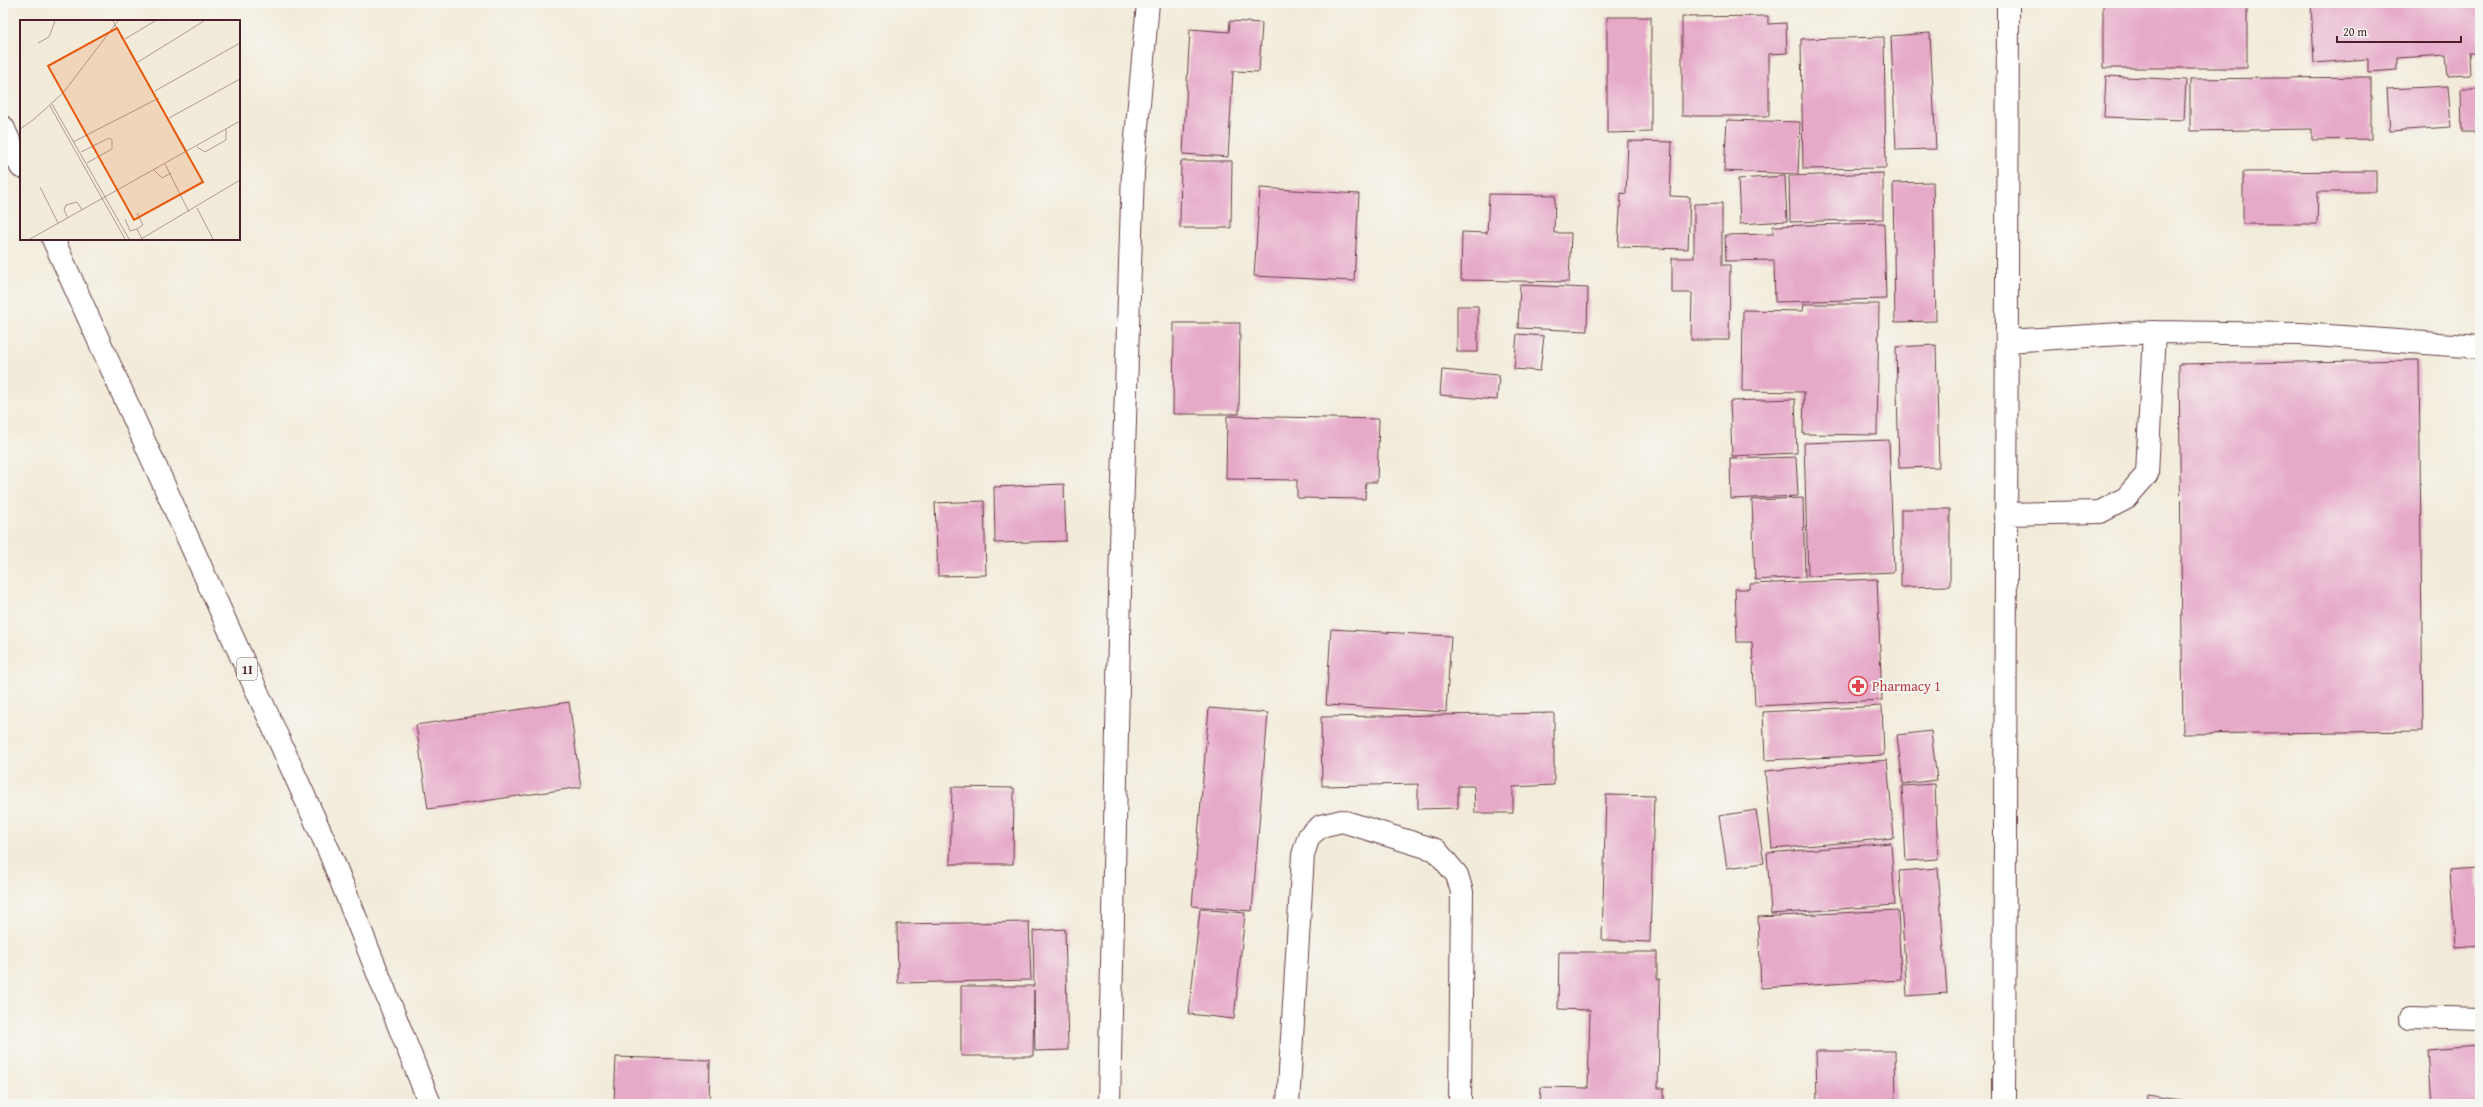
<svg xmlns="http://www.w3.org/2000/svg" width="2483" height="1107" font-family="'Gentium Book Plus',serif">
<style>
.building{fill:#e6a9c8}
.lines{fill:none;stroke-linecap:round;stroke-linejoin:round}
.minor-casing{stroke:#633e45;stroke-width:24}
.highway-casing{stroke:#633e45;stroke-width:24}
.minor{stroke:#fff;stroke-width:22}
.highway{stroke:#fff;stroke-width:22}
.labels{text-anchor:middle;stroke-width:3.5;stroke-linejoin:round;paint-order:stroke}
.shield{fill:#f6f6f2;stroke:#7e6067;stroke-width:1}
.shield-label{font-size:13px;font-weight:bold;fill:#4a1f2b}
.health-label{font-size:14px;fill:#be3a42;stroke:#f6f6f2;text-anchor:start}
.inset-road{fill:none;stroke:#af9993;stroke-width:1}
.view{fill:#e8590c;fill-opacity:0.15;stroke:#e8590c;stroke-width:2}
.inset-edge{fill:none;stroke:#4a1f2b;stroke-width:2}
</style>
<rect width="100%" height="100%" fill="#f6f6f2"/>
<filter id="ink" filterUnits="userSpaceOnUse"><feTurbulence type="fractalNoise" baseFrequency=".025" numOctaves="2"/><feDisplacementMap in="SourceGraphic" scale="8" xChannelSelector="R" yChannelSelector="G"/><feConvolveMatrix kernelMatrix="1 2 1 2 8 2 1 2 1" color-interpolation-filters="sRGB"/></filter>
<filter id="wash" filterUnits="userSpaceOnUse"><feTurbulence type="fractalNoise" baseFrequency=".012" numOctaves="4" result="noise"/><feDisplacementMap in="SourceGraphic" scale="16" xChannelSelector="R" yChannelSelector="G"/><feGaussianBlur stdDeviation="0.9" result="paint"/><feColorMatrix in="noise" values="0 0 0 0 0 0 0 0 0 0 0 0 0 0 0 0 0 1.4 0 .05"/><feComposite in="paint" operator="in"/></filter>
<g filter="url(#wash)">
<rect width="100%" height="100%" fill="#f2ebd9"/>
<g id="blocks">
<!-- building -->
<path class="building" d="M2103 3H2247V68H2103Z
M2311 3H2480V53H2469L2470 75 2448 76 2446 55 2397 58V70L2368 72V59L2314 63Z
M1768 16V24L1786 23 1787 53 1769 54V116H1682V17Z
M1607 17H1651V132L1607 133Z
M1230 21 1262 23 1259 72 1233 71 1228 157 1183 154 1190 29 1229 32Z
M1930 33 1936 149 1896 150 1891 36Z
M1884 37 1886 168 1803 169 1801 39Z
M2106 76 2186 80 2184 120 2104 117Z
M2371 77V139L2312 140V129L2190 131V79Z
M2448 86 2451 127 2390 131 2387 89Z
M2461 89H2480V132H2462Z
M1727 120 1800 122 1798 174 1724 171Z
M1628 141 1672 142 1670 196 1690 197 1688 249 1618 247 1621 193 1626 194Z
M1181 161H1232L1231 228H1180Z
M2376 171V192H2318L2317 224H2243V172Z
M1883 173V219L1790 222 1789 176Z
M1785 176 1787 221 1740 224 1738 179Z
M1933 182 1936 321 1895 322 1893 183Z
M1260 188 1359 194 1354 281 1254 276Z
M1489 194 1555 195 1554 233H1571L1569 282 1461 280 1462 232 1487 233Z
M1722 203V265H1730L1729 340H1691L1692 293H1672V258H1694V204Z
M1884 223 1886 299 1775 302 1774 260 1726 261 1725 235 1773 234V226Z
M1520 285 1588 288 1587 331 1518 328Z
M1804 304H1879L1877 435 1803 434 1804 392 1742 391 1743 310 1803 311Z
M1457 306H1478V352H1457Z
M1174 323H1240L1239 414H1173Z
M1517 334 1544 336 1540 371 1514 369Z
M1936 345 1939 467 1899 468 1896 347Z
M2419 360 2423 731 2183 734 2179 364Z
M1442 370 1499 375 1497 400 1440 395Z
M1795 399 1797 453 1732 456 1730 401Z
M1227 416 1379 419 1377 482H1366L1365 499 1297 498V480L1226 479Z
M1889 440 1894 572 1808 576 1804 443Z
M1796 457 1798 496 1731 499 1730 459Z
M1064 484 1066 541 995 543 994 487Z
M1803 498 1805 577 1755 580 1752 500Z
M984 501 986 575 938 576 935 503Z
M1901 509H1950V586L1901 587Z
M1877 579 1882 700 1755 706 1752 642H1737L1735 589H1750V584Z
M1331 629 1451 636 1446 712 1326 705Z
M569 702 581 787 428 809 416 725Z
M1882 706 1884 755 1765 760 1763 712Z
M1209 708 1268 713 1252 911 1192 906Z
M1554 713V785L1513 787V813H1475L1474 786H1458V808L1418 809V784L1322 786 1321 717Z
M1931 731 1937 780 1903 784 1897 735Z
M1887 760 1894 838 1772 849 1765 771Z
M1935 784 1938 859 1906 861 1902 786Z
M952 787 1014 788 1013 864H950Z
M1606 795 1654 796 1650 942 1602 940Z
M1756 810 1764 863 1727 868 1719 816Z
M1891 843 1895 905 1771 914 1767 853Z
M2476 867 2480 899V945L2455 947 2450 869Z
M1938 868 1947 993 1907 996 1899 871Z
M1200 909 1245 913 1234 1019 1189 1014Z
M1898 910 1901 980 1761 988 1758 917Z
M1029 922 1031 980 898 983 897 924Z
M1065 929 1068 1050 1035 1051 1034 990 1033 1056H961V986H1034L1033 931Z
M1559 952H1657V979H1660L1658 1088H1664V1104H1540L1541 1087 1588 1088 1590 1010 1558 1009Z
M2480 1046V1104H2431L2427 1050Z
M1816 1051H1895L1896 1104H1817Z
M616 1057 710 1060 709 1104H614Z
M2147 1095 2200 1103V1104H2146Z"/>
</g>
</g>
<g filter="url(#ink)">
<use href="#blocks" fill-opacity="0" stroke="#633e45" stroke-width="1"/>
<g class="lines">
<defs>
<path id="minor" d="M2007 341 2154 332 2301 334 2480 347
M2006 514 2100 512 2125 499 2147 474 2154 332
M2410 1017 2480 1019
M1109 1104 1121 545 1133 171 1148 3
M1288 1104 1303 855 1309 836 1321 826 1342 821 1436 850 1457 875 1462 892 1460 1104
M2004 1104 2008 3"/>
<path id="highway" d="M3 127 21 167
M53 239 329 851 430 1104"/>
</defs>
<!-- minor casing -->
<use href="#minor" class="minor-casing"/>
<!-- highway casing -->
<use href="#highway" class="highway-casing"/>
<!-- minor -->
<use href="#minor" class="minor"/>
<!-- highway -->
<use href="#highway" class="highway"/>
</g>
</g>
<!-- icons -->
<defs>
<symbol id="pharmacy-ring" viewBox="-11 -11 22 22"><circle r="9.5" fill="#f6f6f2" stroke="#e0444e" stroke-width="1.5"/><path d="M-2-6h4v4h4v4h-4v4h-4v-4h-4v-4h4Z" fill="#e0444e"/></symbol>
</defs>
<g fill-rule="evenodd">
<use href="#pharmacy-ring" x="1847" y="675" width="22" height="22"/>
</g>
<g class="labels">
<!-- shield labels -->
<rect class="shield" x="237" y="658" width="20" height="22" rx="3"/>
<g class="shield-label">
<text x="247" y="674">1I</text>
</g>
<!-- health labels -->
<g class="health-label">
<text x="1872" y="691">Pharmacy 1</text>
</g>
</g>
<!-- overview -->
<g transform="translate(20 20)">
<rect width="220" height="220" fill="#f2ebd9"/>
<path class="inset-road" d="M93 1 167 132M105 19 135 1M18 23 29 17 35 1M118 42 184 1M135 71 220 23M32 84 109 219M30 86 105 219M149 98 220 59M0 109 13 100 43 73 98 1M53 122 139 78M177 127 185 132 206 120V109M61 132 89 118 92 120V129L67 143M145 144 169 192M134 150 142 158 151 153M20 167 38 203M177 188 193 219M117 193 123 205 117 209M48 198 44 190 46 185 57 182 62 190M105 199 110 211 117 209 122 219M10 219 220 101M121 219 220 160"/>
<path class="view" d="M97 8 183 162 114 200 28 46Z"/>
<rect width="220" height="220" class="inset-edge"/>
</g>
<!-- margin -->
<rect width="2483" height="1107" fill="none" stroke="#f6f6f2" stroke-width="16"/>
<!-- scale -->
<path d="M2337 36v6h124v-6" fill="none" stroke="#4a1f2b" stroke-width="2"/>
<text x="2343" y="36" font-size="12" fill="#4a1f2b" stroke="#f6f6f2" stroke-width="3" paint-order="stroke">20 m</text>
</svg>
